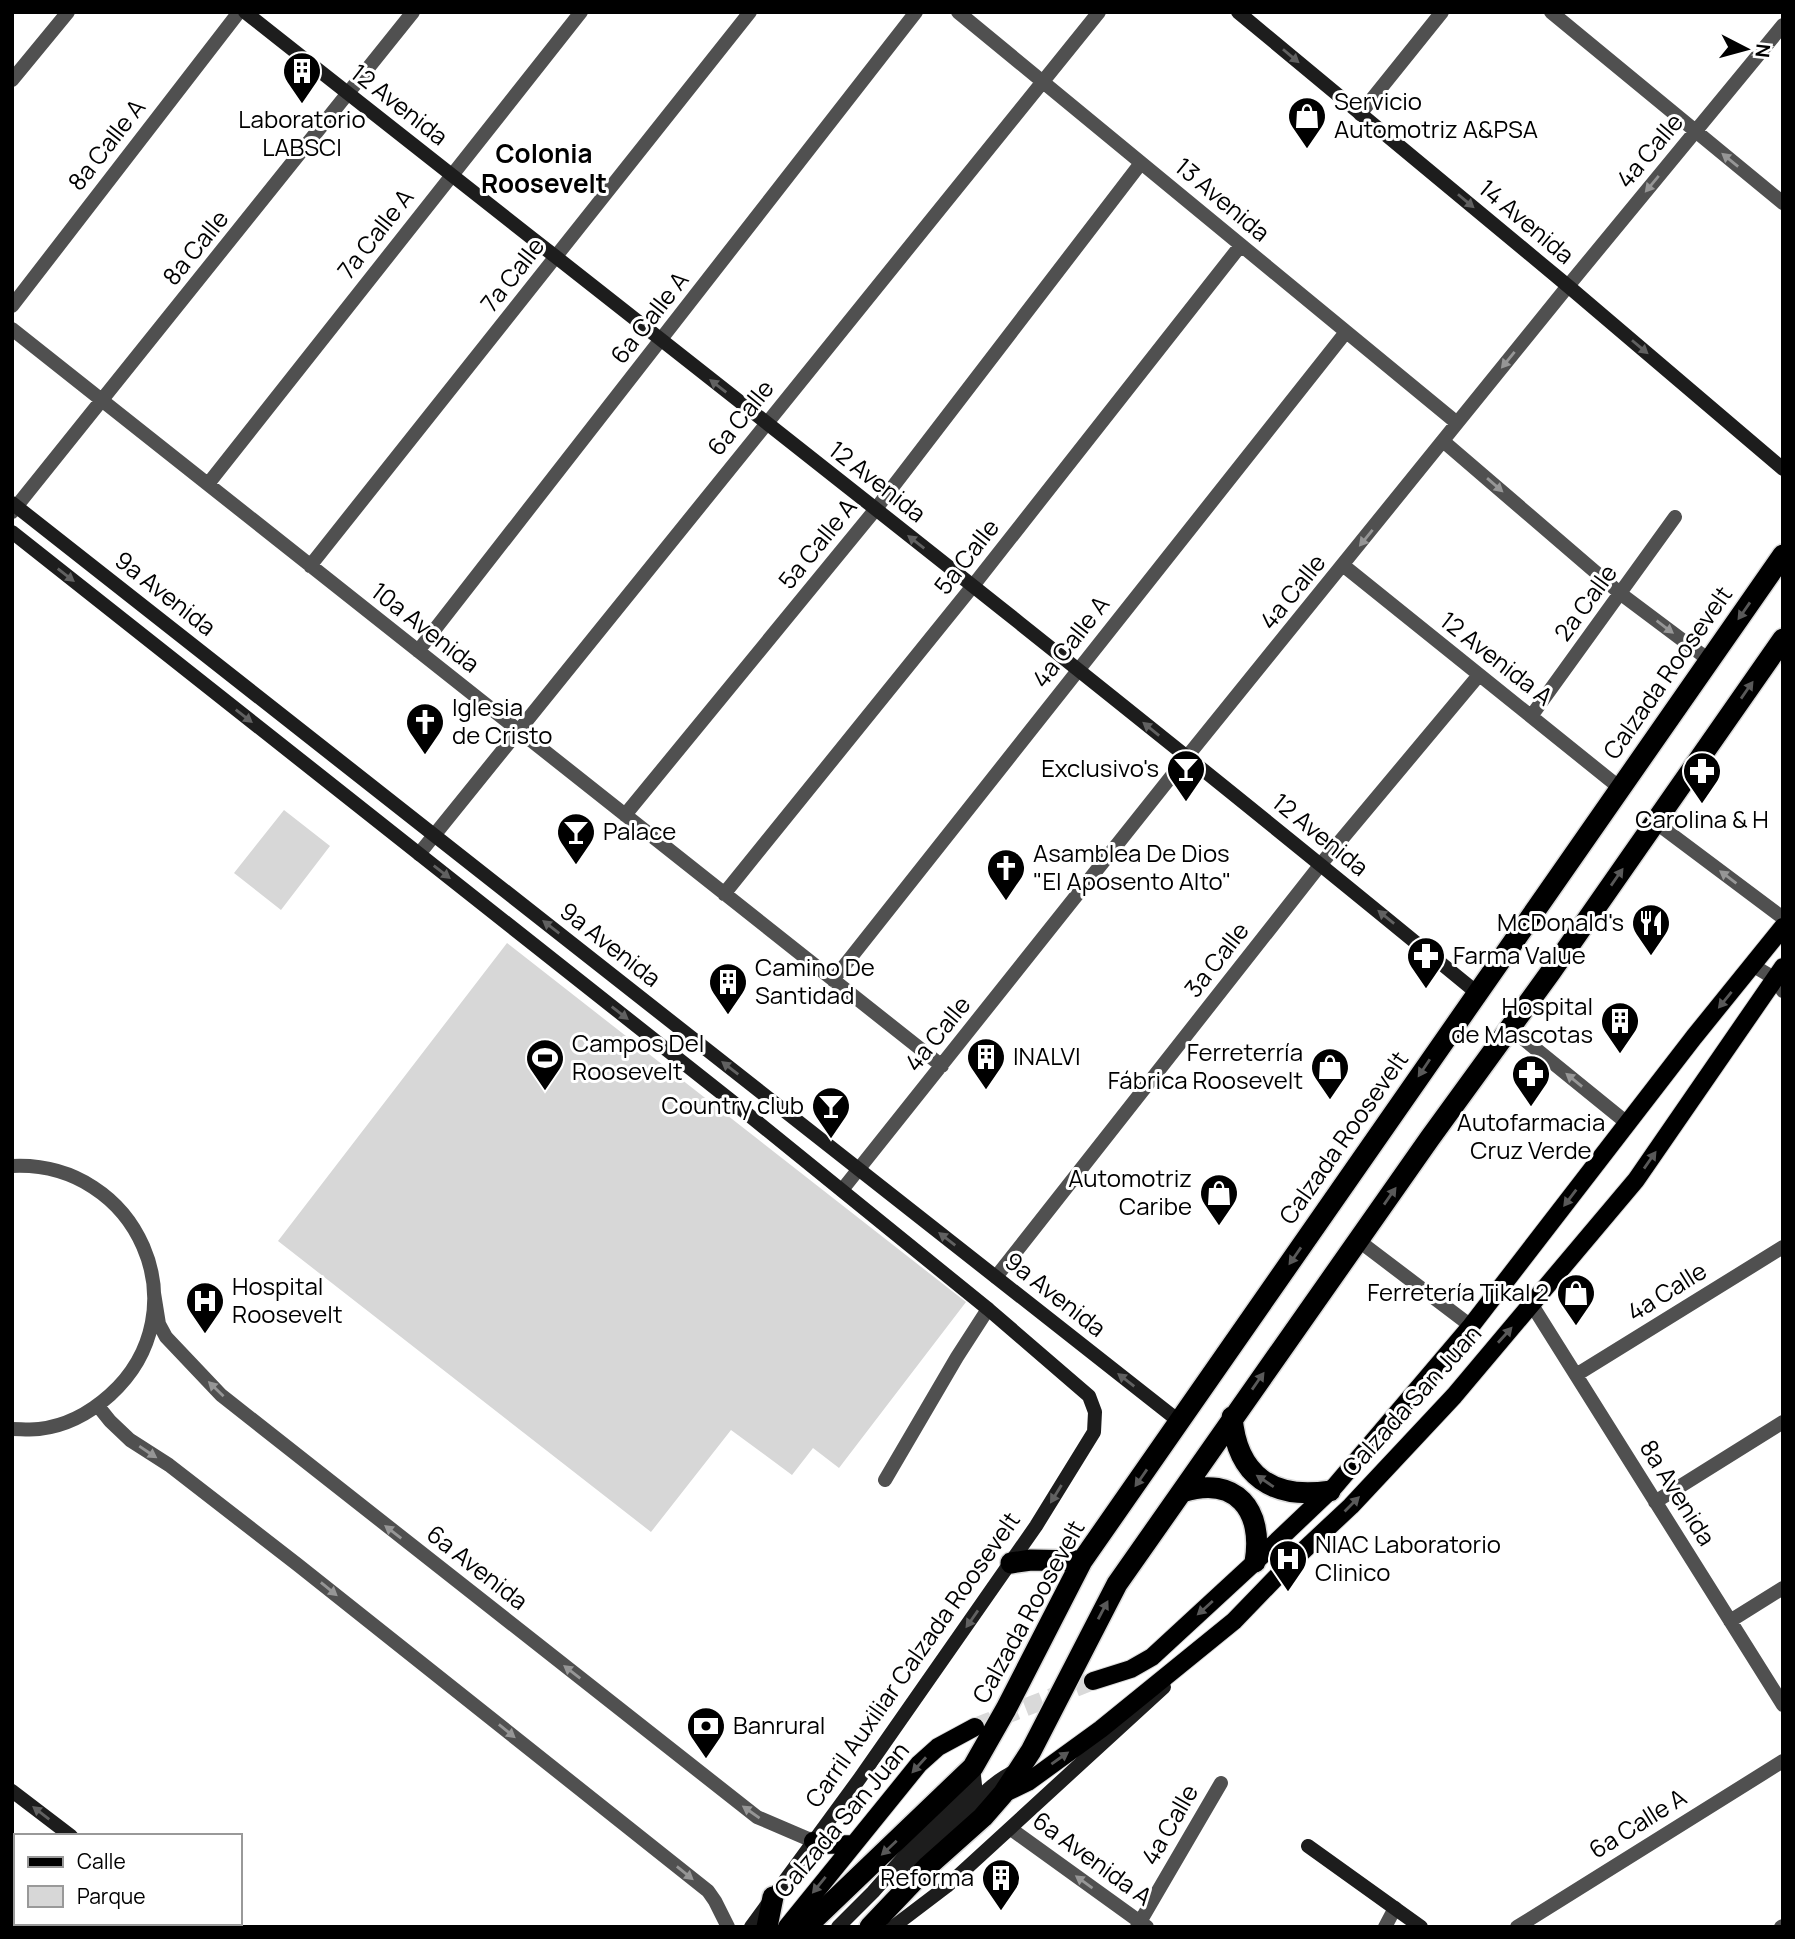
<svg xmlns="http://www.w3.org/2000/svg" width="1795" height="1939" font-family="Manrope,sans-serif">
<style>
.green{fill:#d7d7d7}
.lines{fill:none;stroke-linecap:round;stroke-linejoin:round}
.primary-tunnel{stroke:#d9d9d9;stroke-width:18;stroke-dasharray:18 9;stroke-linecap:butt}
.primary-casing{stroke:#dbdbdb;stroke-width:20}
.highway-casing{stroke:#dbdbdb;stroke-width:24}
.street{stroke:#505050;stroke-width:14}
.secondary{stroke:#1d1d1d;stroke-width:14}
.primary{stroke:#000;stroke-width:18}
.highway{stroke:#000;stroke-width:21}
.oneway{fill:#616161}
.oneway2{fill:#969696}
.oneway3{fill:#595959}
.labels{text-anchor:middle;stroke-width:6;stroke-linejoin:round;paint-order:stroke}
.poi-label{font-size:24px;fill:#000;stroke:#fff;text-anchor:start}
.street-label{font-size:24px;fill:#000;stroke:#fff}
.neighbourhood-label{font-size:26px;font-weight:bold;fill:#000;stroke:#fff}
</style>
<rect width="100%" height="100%" fill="#fff"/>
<!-- green -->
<path class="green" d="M284 810 330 846 281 910 234 873Z
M507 943 966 1302 839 1468 813 1448 792 1475 731 1430 651 1532 278 1241Z"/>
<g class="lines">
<!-- primary-tunnel -->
<path class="primary-tunnel" d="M975 1727 1093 1681"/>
<defs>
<path id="primary" d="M1093 1681 1131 1669 1152 1657 1255 1562 1335 1486 1471 1326 1694 1037 1783 927
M1003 1794 1028 1782 1101 1729 1234 1621 1289 1564 1351 1506 1454 1396 1636 1180 1783 967
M813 1841 825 1845 852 1844
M787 1927 919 1764 938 1747 975 1727"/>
<path id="highway" d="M1232 1417C1237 1476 1273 1500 1330 1491
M1182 1492C1236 1475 1264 1510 1255 1562
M1011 1563 1031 1560 1082 1561
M767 1927 773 1897
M806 1927 973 1767 1006 1709 1082 1561 1783 555
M870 1927 928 1866 983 1817 1003 1794 1031 1751 1117 1584 1430 1138 1550 973 1783 639"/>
</defs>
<!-- primary casing -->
<use href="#primary" class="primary-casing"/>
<!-- highway casing -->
<use href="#highway" class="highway-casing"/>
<!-- street -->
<path class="street" d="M958 12 1457 423
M1551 12 1783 203
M12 80 68 12
M1360 114 1442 12
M12 306 239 12
M12 329 942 1066
M1443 441 1621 594 1709 660
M208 484 581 12
M12 512 413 12
M310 566 750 12
M1344 566 1620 788
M418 651 916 12
M1532 715 1675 517
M625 815 875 510 1141 163
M1655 822 1783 918
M419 854 1099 12
M724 894 972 587 1241 245
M1752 965 1774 978 1783 991
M833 980 1346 332
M1510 1028 1627 1123
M12 1166C137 1160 204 1310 110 1395 91 1412 66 1426 39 1429 30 1430 21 1429 12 1429
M842 1190 1186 758 1568 286 1783 25
M1359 1241 1471 1326
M996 1277 1321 864 1479 675
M154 1293 159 1324 166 1337 221 1395 757 1817 813 1841
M1532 1305 1783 1705
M1576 1375 1783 1247
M98 1406 110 1421 130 1440 169 1465 298 1565 708 1891 715 1901 728 1927
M885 1480 957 1357 988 1309
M1655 1502 1783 1422
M1730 1621 1783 1588
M1011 1829 1147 1927
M30 1927 33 1923
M1137 1927 1221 1783
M1385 1927 1395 1908
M1517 1927 1783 1761
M1781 1927 1783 1926"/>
<!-- secondary -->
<path class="secondary" d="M245 12C656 337 1072 659 1476 992
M1238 12 1568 286 1783 469
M12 503 1180 1422
M12 532 729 1099 988 1309 1089 1396 1095 1412 1094 1432 1036 1526 860 1778 751 1927
M12 1791 71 1836
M1308 1846 1421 1927
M904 1867C923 1852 941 1837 958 1819 978 1800 992 1781 1018 1770
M185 1923 189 1927
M838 1927 873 1892 919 1840 975 1785 973 1767
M893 1927 947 1886 1164 1687"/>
<!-- primary -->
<use href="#primary" class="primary"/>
<!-- highway -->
<use href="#highway" class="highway"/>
</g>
<!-- one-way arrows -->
<defs><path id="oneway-solid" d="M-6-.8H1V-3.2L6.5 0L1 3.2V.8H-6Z" transform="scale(1.75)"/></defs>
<g class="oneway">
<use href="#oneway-solid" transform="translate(1291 56) rotate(40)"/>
<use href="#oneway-solid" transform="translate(1466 201) rotate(40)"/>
<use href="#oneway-solid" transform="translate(1640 347) rotate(40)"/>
<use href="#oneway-solid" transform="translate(718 386) rotate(-142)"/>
<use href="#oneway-solid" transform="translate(916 542) rotate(-142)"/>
<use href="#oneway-solid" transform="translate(66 575) rotate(38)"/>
<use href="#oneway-solid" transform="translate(244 716) rotate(38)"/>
<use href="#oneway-solid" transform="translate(1151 729) rotate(-141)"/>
<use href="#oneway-solid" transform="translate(442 872) rotate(38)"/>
<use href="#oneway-solid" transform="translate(1386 917) rotate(-141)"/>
<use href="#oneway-solid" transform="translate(551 927) rotate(-142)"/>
<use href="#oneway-solid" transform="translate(620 1013) rotate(38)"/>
<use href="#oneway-solid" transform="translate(730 1068) rotate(-142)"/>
<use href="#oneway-solid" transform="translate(947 1239) rotate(-142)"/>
<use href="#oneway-solid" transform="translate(1126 1380) rotate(-142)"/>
<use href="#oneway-solid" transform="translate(1056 1494) rotate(122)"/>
<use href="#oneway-solid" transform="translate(972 1619) rotate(125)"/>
<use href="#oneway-solid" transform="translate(41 1813) rotate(-142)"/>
</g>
<g class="oneway2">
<use href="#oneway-solid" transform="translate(1730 160) rotate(-141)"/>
<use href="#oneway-solid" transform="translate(1652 184) rotate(130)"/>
<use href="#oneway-solid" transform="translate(1508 360) rotate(129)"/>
<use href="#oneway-solid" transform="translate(1495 485) rotate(41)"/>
<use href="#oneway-solid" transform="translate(1366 538) rotate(129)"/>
<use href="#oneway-solid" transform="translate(1665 627) rotate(37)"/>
<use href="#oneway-solid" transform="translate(1728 877) rotate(-143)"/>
<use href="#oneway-solid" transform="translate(1574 1080) rotate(-141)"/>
<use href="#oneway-solid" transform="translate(216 1389) rotate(-136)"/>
<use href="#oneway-solid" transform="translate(148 1452) rotate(34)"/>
<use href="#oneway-solid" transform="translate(393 1532) rotate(-142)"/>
<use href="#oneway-solid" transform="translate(329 1589) rotate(39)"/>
<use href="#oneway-solid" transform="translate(572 1672) rotate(-142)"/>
<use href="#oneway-solid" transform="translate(507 1731) rotate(39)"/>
<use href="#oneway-solid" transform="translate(751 1812) rotate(-145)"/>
<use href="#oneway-solid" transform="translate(685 1873) rotate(39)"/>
<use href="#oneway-solid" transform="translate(1084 1882) rotate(-144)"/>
</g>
<g class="oneway3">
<use href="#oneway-solid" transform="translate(1744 611) rotate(125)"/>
<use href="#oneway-solid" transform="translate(1747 690) rotate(-55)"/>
<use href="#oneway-solid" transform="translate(1617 877) rotate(-55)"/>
<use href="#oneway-solid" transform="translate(1725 1000) rotate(129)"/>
<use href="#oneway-solid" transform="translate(1424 1068) rotate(124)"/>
<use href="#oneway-solid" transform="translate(1650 1160) rotate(-55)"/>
<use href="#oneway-solid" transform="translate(1390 1196) rotate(-55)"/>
<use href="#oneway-solid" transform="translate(1570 1198) rotate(127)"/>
<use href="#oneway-solid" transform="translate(1295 1256) rotate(125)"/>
<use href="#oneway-solid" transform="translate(1505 1335) rotate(-48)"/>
<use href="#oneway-solid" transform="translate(1258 1381) rotate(-55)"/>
<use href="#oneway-solid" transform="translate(1141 1478) rotate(125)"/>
<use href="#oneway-solid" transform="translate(1265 1481) rotate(-146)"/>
<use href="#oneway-solid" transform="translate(1352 1504) rotate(-45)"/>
<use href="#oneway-solid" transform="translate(1205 1608) rotate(138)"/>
<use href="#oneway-solid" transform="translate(1103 1610) rotate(-62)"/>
<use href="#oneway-solid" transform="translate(1060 1758) rotate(-35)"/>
<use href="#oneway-solid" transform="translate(919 1765) rotate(132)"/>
<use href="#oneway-solid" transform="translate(889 1848) rotate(137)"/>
<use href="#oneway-solid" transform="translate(819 1885) rotate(129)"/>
</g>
<!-- icons -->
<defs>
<symbol id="building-pin" viewBox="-11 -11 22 30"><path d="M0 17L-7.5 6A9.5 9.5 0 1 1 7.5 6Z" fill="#000" stroke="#fff"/><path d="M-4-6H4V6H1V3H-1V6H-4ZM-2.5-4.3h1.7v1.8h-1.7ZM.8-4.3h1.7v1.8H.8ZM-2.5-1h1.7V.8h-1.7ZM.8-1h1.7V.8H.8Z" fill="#fff"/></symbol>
<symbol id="shop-pin" viewBox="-11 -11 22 30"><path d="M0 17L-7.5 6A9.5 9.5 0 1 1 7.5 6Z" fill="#000" stroke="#fff"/><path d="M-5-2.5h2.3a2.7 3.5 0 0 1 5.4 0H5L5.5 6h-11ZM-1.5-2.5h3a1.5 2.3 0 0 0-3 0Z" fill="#fff"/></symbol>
<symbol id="church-pin" viewBox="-11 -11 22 30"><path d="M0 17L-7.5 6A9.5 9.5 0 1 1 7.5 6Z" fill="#000" stroke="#fff"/><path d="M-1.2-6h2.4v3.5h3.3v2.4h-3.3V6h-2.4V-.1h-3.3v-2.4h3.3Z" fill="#fff"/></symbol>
<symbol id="bar-pin" viewBox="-11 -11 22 30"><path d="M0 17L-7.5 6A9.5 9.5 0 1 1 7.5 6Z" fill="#000" stroke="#fff"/><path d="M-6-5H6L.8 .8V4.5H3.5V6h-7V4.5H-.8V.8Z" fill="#fff"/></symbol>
<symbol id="pharmacy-pin" viewBox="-11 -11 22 30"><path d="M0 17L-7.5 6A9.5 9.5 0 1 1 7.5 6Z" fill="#000" stroke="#fff"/><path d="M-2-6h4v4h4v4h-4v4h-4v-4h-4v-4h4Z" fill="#fff"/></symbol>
<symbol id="restaurant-pin" viewBox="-11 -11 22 30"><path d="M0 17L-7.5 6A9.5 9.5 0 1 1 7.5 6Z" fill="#000" stroke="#fff"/><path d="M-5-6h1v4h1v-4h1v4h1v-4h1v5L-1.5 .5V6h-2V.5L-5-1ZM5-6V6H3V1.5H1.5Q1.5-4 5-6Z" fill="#fff"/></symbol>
<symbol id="stadium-pin" viewBox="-11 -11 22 30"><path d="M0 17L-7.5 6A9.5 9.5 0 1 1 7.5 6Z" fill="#000" stroke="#fff"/><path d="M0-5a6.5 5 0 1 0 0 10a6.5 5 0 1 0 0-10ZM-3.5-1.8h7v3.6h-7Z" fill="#fff"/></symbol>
<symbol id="hospital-pin" viewBox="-11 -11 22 30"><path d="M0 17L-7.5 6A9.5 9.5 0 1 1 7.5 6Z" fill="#000" stroke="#fff"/><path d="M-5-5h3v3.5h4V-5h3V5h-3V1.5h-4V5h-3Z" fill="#fff"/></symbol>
<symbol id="bank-pin" viewBox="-11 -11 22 30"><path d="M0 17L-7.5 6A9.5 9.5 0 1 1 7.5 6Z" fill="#000" stroke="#fff"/><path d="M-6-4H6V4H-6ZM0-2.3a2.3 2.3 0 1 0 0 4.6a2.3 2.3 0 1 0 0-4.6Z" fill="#fff"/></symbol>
</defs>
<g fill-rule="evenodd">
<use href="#building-pin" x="280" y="49" width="44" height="60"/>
<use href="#shop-pin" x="1285" y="94" width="44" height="60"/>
<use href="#church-pin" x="403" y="700" width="44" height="60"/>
<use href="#bar-pin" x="1164" y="747" width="44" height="60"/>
<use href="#pharmacy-pin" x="1680" y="749" width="44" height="60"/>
<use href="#bar-pin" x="554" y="810" width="44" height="60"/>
<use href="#church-pin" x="984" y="846" width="44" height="60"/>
<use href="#restaurant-pin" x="1629" y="901" width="44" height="60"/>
<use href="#pharmacy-pin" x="1404" y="934" width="44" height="60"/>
<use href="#building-pin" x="706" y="960" width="44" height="60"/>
<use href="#building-pin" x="1598" y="999" width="44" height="60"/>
<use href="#building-pin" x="964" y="1035" width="44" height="60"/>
<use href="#stadium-pin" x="523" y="1036" width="44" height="60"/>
<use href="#shop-pin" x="1308" y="1045" width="44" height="60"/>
<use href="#pharmacy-pin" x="1509" y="1052" width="44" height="60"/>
<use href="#bar-pin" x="809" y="1084" width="44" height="60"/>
<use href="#shop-pin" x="1197" y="1171" width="44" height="60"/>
<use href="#shop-pin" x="1554" y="1271" width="44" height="60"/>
<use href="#hospital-pin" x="183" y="1279" width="44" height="60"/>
<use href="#hospital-pin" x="1266" y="1537" width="44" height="60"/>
<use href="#bank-pin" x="684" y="1704" width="44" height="60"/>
<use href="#building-pin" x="979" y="1856" width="44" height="60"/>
</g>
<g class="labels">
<!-- poi labels -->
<g class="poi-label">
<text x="1334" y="110">Servicio<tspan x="1334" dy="28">Automotriz A&amp;PSA</tspan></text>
<text x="302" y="128" text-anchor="middle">Laboratorio<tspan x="302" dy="28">LABSCI</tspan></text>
<text x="452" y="716">Iglesia<tspan x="452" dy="28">de Cristo</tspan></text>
<text x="1159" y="777" text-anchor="end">Exclusivo's</text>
<text x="1702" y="828" text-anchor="middle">Carolina &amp; H</text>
<text x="603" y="840">Palace</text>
<text x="1033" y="862">Asamblea De Dios<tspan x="1033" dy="28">"El Aposento Alto"</tspan></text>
<text x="1624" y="931" text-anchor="end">McDonald's</text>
<text x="1453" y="964">Farma Value</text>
<text x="755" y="976">Camino De<tspan x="755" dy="28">Santidad</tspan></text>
<text x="1593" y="1015" text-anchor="end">Hospital<tspan x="1593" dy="28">de Mascotas</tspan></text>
<text x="572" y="1052">Campos Del<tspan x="572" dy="28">Roosevelt</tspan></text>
<text x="1303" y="1061" text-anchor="end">Ferreterría<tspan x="1303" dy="28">Fábrica Roosevelt</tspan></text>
<text x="1013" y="1065">INALVI</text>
<text x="804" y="1114" text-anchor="end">Country club</text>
<text x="1531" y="1131" text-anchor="middle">Autofarmacia<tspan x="1531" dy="28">Cruz Verde</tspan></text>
<text x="1192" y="1187" text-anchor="end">Automotriz<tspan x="1192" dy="28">Caribe</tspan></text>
<text x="232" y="1295">Hospital<tspan x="232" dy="28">Roosevelt</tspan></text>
<text x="1549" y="1301" text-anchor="end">Ferretería Tikal 2</text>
<text x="1315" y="1553">NIAC Laboratorio<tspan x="1315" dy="28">Clinico</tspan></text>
<text x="733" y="1734">Banrural</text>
<text x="974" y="1886" text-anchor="end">Reforma</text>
</g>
<!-- street labels -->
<g class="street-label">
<text transform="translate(399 105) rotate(38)" y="8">12 Avenida</text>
<text transform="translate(107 145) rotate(-52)" y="8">8a Calle A</text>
<text transform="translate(1650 151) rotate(-50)" y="8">4a Calle</text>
<text transform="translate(1222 200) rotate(40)" y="8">13 Avenida</text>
<text transform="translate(1526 222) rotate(40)" y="8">14 Avenida</text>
<text transform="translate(376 234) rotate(-52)" y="8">7a Calle A</text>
<text transform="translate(196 248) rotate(-51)" y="8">8a Calle</text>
<text transform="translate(513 275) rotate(-52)" y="8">7a Calle</text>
<text transform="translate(650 318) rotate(-52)" y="8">6a Calle A</text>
<text transform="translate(741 418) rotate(-51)" y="8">6a Calle</text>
<text transform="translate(877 482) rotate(38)" y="8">12 Avenida</text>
<text transform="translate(818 544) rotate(-51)" y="8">5a Calle A</text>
<text transform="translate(967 557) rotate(-52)" y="8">5a Calle</text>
<text transform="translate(1293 592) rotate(-51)" y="8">4a Calle</text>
<text transform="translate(165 594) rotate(38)" y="8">9a Avenida</text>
<text transform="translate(1586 603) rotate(-54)" y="8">2a Calle</text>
<text transform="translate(425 628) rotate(38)" y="8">10a Avenida</text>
<text transform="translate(1071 642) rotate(-52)" y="8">4a Calle A</text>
<text transform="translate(1496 659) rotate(38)" y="8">12 Avenida A</text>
<text transform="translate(1668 673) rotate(-55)" y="8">Calzada Roosevelt</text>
<text transform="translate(1320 835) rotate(39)" y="8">12 Avenida</text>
<text transform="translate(610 945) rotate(38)" y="8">9a Avenida</text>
<text transform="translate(1217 960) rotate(-52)" y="8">3a Calle</text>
<text transform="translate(938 1034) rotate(-51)" y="8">4a Calle</text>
<text transform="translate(1344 1138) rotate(-55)" y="8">Calzada Roosevelt</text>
<text transform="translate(1667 1292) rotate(-32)" y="8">4a Calle</text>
<text transform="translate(1055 1295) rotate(38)" y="8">9a Avenida</text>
<text transform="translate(1412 1401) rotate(-48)" y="8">Calzada San Juan</text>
<text transform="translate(1677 1493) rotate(58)" y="8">8a Avenida</text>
<text transform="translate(477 1568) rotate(38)" y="8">6a Avenida</text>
<text transform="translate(1029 1612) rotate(-61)" y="8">Calzada Roosevelt</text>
<text transform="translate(913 1660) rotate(-55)" y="8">Carril Auxiliar Calzada Roosevelt</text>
<text transform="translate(842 1820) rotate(-50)" y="8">Calzada San Juan</text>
<text transform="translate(1638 1824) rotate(-32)" y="8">6a Calle A</text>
<text transform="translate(1170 1825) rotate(-60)" y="8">4a Calle</text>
<text transform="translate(1092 1859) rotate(36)" y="8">6a Avenida A</text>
</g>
<!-- neighbourhood labels -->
<g class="neighbourhood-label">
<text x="544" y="163">Colonia<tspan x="544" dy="30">Roosevelt</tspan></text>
</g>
</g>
<!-- border -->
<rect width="1795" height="1939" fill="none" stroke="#000000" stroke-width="28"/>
<!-- legend -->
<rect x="14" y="1834" width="228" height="91" fill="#ffffff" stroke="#999999" stroke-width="2"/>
<rect x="28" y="1857" width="35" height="10" fill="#000000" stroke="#999999" stroke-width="2"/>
<text x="77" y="1869" font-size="21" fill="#000000">Calle</text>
<rect x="28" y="1886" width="35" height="21" fill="#d7d7d7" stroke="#999999" stroke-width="2"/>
<text x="77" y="1904" font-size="21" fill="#000000">Parque</text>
<!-- north arrow -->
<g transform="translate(1746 49) rotate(96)" stroke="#ffffff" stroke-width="5" paint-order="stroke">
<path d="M0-5L12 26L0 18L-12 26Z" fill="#000000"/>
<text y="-10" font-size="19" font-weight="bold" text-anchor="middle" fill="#000000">N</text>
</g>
</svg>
